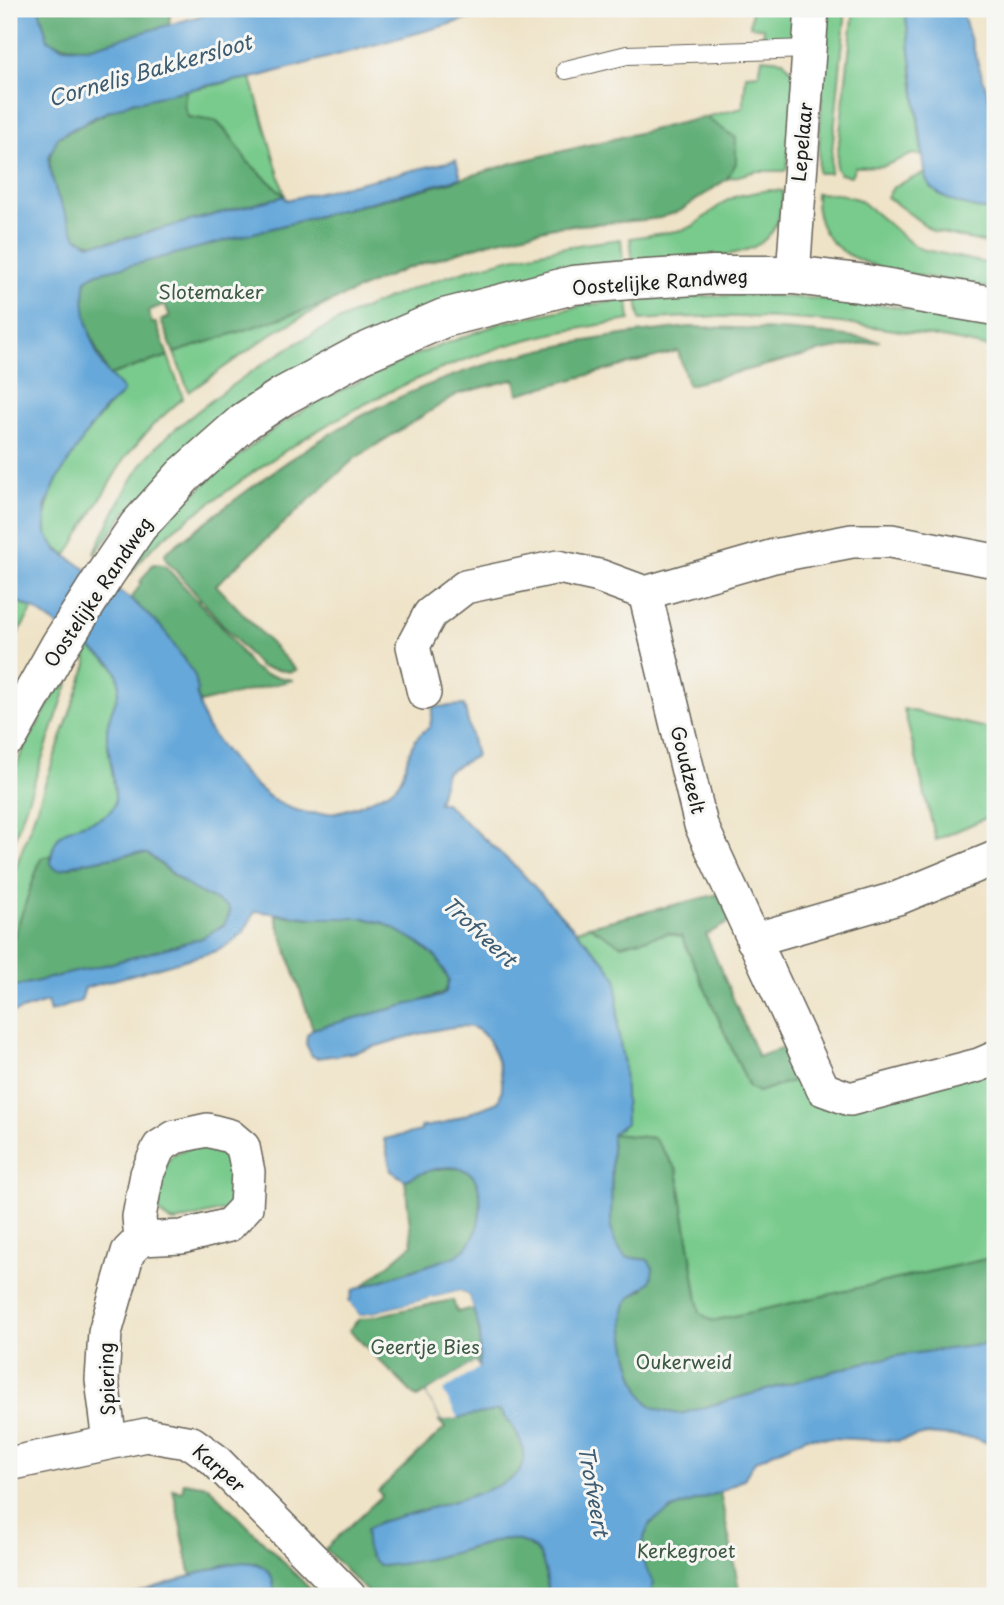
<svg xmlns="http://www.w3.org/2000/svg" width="1004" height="1605" font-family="'Playpen Sans',sans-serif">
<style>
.green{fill:#79cb8d;stroke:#4a7454;stroke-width:2}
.forest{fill:#62af78;stroke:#3f664a;stroke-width:2}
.water{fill:#66a8da;stroke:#41627b;stroke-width:2}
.pier{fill:#efe3c7}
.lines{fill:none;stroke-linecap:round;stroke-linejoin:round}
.service-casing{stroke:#666258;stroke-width:20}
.minor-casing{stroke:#666258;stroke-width:36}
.tertiary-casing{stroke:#666258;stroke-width:41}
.service{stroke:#fff;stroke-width:18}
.minor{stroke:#fff;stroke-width:33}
.tertiary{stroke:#fff;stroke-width:38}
.labels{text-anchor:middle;stroke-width:6;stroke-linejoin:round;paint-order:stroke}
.street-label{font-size:19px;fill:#1c1c1c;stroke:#f6f6f2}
.park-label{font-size:19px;fill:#3d5944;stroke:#f6f6f2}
.water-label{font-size:21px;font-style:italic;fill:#3d5b71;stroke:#f6f6f2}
</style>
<rect width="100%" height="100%" fill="#f6f6f2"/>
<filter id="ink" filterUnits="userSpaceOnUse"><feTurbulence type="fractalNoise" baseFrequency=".0143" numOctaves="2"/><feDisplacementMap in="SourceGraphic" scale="14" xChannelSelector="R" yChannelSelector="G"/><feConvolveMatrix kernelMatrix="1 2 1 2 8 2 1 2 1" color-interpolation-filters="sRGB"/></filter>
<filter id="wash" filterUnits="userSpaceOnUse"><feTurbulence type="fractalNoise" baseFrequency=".00686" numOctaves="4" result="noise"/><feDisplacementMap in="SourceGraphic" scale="28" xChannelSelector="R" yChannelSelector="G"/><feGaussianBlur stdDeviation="1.57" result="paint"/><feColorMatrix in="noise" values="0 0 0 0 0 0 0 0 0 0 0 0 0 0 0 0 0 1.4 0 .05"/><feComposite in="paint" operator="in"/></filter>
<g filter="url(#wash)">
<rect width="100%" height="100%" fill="#efe3c7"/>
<!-- green -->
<path class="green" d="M752 9H801L794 34 784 41 763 42V28L750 26Z
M837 9H846L830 173H818L822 89 829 13Z
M854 9H905L922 156 913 154 884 166 855 167 851 176 840 174 836 168Z
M762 58 783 60 796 76 787 169 784 171H757L727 179 736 163V138L705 117 743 108 746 75 759 74Z
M251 78 285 196 247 161 229 134 216 121 188 117 184 105 186 89C208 88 229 81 251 78Z
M925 173C933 203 970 206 995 212V245L933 231 887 197 894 186Z
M768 190 783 191C782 254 738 255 687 258 669 259 651 262 633 264L630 238 683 230 693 226 724 202 737 196Z
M816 193 840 194 860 200 912 244 921 249 995 265V289C971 285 946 280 921 276 872 267 813 257 816 193Z
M621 239 623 263 506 285 127 511 95 554 94 553C110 522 124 488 145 460 166 434 194 414 220 394 339 305 474 256 621 239Z
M757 295 839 300 897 307 995 325V349C879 323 759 310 640 320L637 298Z
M628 300 630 320C583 328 535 335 490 351 396 382 313 428 234 486 206 507 174 526 149 551 142 558 136 567 130 575H127L151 538 175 511 224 467 279 425 325 398 415 355 501 323 586 305Z
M330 302 276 331 189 392 174 353Z
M168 356 183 398 153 425 124 459 67 555C12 529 77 443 102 414 109 405 118 400 123 390L109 375Z
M9 597 33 609 9 648Z
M86 645C99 654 116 663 119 679 123 697 108 713 107 730 106 746 119 796 115 805 105 824 74 821 60 836 55 841 53 849 51 856L41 858 9 951V887L87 664Z
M75 657 77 658 9 855V788L21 754Z
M904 709 995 730V814L936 840Z
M589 926 621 945 669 933 682 937 749 1087 758 1092 798 1079 805 1089 816 1099 995 1072V1257L713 1321 700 1313 677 1170 654 1138 612 1134 624 1065 618 1031 617 980 576 931Z
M211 1143 226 1148 237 1187 229 1209 175 1222C167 1220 160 1216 158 1208 155 1199 165 1160 173 1155 182 1148 200 1146 211 1143Z"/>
<!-- forest -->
<path class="forest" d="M39 9H171L169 25C130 37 86 58 47 40Z
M186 89 184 105 188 117 216 121 229 134 247 161 285 196 115 241C100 243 89 246 76 237 63 208 36 167 58 137L124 104Z
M705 117 736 138V163L727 179 680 211 660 218 644 220 554 227 491 242 405 269 330 302 174 353 161 320 170 317 165 304 148 311 152 323H156L168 356 109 375C94 346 78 313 86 280L98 273 447 183 513 163Z
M689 327C753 328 816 330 880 341L822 351 688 385 678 351 518 394 515 379 458 394 354 459 216 585 296 670 291 672 260 667 166 560 165 553C231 503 297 449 371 411 472 359 577 338 689 327Z
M153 564 164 565 222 627 252 667 264 674 293 680 200 703 185 658 177 652 163 629 131 599 141 583 140 582Z
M136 853 148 854 178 879 229 907V917L224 925 202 938 109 964 9 988V951L41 858 51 856V863L55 868H68L80 863Z
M719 894 731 921 706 935 758 1057 785 1047 798 1079 758 1092 749 1087 682 937 669 933 621 945 589 926Z
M275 915 313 918H364L384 923 416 941 437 958 449 980 445 992 422 1001 313 1029Z
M612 1134 654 1138 677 1170 700 1313 712 1321 995 1257V1346L987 1344 863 1363 680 1414C670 1412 658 1412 649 1405 635 1392 618 1324 625 1306 629 1297 636 1293 645 1288L648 1260 625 1258 615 1242 611 1228Z
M447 1168C458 1168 471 1168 477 1180 484 1195 480 1232 469 1245 466 1249 460 1253 456 1256L362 1287 412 1245 405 1180 427 1171Z
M453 1300 457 1312 473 1308C481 1328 481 1347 479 1368L475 1363 417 1398 349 1330 359 1319Z
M499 1410C513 1425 533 1452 518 1473 505 1491 407 1514 380 1522L366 1530 370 1556 381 1566C423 1563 463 1550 503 1539 543 1540 545 1562 549 1596H371L325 1549 382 1496 378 1491 445 1428 439 1421Z
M184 1482 208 1486 317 1596H290L289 1593 274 1596C274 1581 271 1570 256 1563L224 1565 191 1577 173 1489 182 1492Z
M720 1492 740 1594 729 1596H650C654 1584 646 1572 642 1560 628 1515 691 1503 720 1492Z"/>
<!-- water -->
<path class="water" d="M9 9H39L48 40 62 47 88 48 224 9H505L257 77C217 83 179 91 141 101H135L95 117 58 137 49 157V165L57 195 76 237 89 244 115 241 285 196 286 200 456 160 461 178 141 263 98 273 86 280C80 306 92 352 108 374 113 380 119 384 123 390V393L104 410 88 431 57 480 45 507 46 533 57 550 131 599 163 629 195 676 198 692 196 693C200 703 202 719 208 728 250 786 291 839 369 801 376 797 386 794 392 789 412 775 400 744 430 727L433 707 464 705 476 756 446 772 438 803H445L518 869 605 962 617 979 618 1031 624 1065 626 1123 612 1134 611 1228 615 1242 625 1257 648 1260 653 1268 651 1281C644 1289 632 1293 627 1302 616 1319 634 1392 650 1405 658 1412 670 1412 680 1414L863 1363 902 1355 987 1344 995 1346V1445L974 1438 927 1434 898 1441 807 1437 755 1461 744 1479 720 1492 672 1509 650 1523 641 1545 640 1555 653 1583 650 1596H549C545 1562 543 1540 503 1539 463 1550 422 1563 381 1566 367 1557 365 1547 366 1530L380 1522C407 1514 504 1491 518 1473 533 1452 513 1425 500 1410L442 1421 426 1393 475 1362 479 1367 480 1332 469 1296 460 1291 360 1316 349 1302 353 1290 456 1256C464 1250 470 1245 474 1236 483 1218 486 1176 462 1169 444 1163 421 1173 405 1180L391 1171 384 1139 421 1131V1127L442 1124 498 1102C505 1087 502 1075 497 1060 493 1048 485 1030 471 1027 449 1022 380 1046 355 1052 343 1055 330 1056 317 1058L312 1056 306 1044 307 1035 313 1029 441 996 446 992 449 980 437 958 416 941 384 923 364 918H313L255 911C244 934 239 940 216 951L85 988 81 1001 50 1012 47 1002 9 1014V988L109 964 202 938 224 925 230 913 228 907 191 888 148 854 136 853 80 863 60 870 54 868 51 863C52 813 98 833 114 806 119 797 106 747 107 731 108 705 130 691 112 664L34 609 9 597Z
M905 9H961L995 117V212C969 206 941 204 926 180Z
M243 1562C267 1563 275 1573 274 1596H127L224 1565Z"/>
<!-- pier -->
<path class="pier" d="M460 1291 469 1296 473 1308 470 1309 466 1299 459 1295 360 1319 346 1304 349 1302 360 1316Z
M475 1362 479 1368 443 1391 458 1418 442 1421 426 1393Z"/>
</g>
<g filter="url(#ink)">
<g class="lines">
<defs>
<path id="service" d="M566 70 627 55 810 49"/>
<path id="minor" d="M793 275 812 9
M645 593 701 825 823 1089 850 1099 979 1065 995 1058
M424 693 413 646 430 614 465 587 558 567 599 576 645 593 774 556 852 541H891L995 561
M753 940 898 898 995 858
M110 1442 102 1380 105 1333 128 1252 141 1239 182 1237 229 1225 246 1207 248 1172 243 1147 230 1136 207 1130 175 1137 159 1147 147 1174 139 1217 141 1239
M9 1464 146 1435 192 1443 214 1459 349 1596"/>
<path id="tertiary" d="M9 736 60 645 106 573 138 526 184 475 245 421 283 396 361 354 444 318 573 285 630 280 713 275H793L859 283 995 306"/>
</defs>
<!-- service casing -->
<use href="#service" class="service-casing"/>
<!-- minor casing -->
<use href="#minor" class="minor-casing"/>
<!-- tertiary casing -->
<use href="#tertiary" class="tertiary-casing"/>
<!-- service -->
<use href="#service" class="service"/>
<!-- minor -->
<use href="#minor" class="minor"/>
<!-- tertiary -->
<use href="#tertiary" class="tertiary"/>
</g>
</g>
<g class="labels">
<!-- street labels -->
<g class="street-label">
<text transform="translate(802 142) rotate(-85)" y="7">Lepelaar</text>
<text transform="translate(660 282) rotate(-4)" y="7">Oostelijke Randweg</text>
<text transform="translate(98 592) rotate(-56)" y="7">Oostelijke Randweg</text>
<text transform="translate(688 770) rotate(76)" y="7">Goudzeelt</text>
<text transform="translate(107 1379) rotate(-92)" y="7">Spiering</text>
<text transform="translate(219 1468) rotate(41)" y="7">Karper</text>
</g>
<!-- park labels -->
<g class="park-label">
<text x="211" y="299">Slotemaker</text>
<text x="425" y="1354">Geertje Bies</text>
<text x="684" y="1369">Oukerweid</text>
<text x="686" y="1558">Kerkegroet</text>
</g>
<!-- water labels -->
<g class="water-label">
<text transform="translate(150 71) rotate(-16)" y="7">Cornelis Bakkersloot</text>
<text transform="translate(479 932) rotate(43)" y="7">Trofveert</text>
<text transform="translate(593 1491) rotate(80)" y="7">Trofveert</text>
</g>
</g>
<!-- margin -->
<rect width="1004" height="1605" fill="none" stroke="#f6f6f2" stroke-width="35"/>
</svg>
